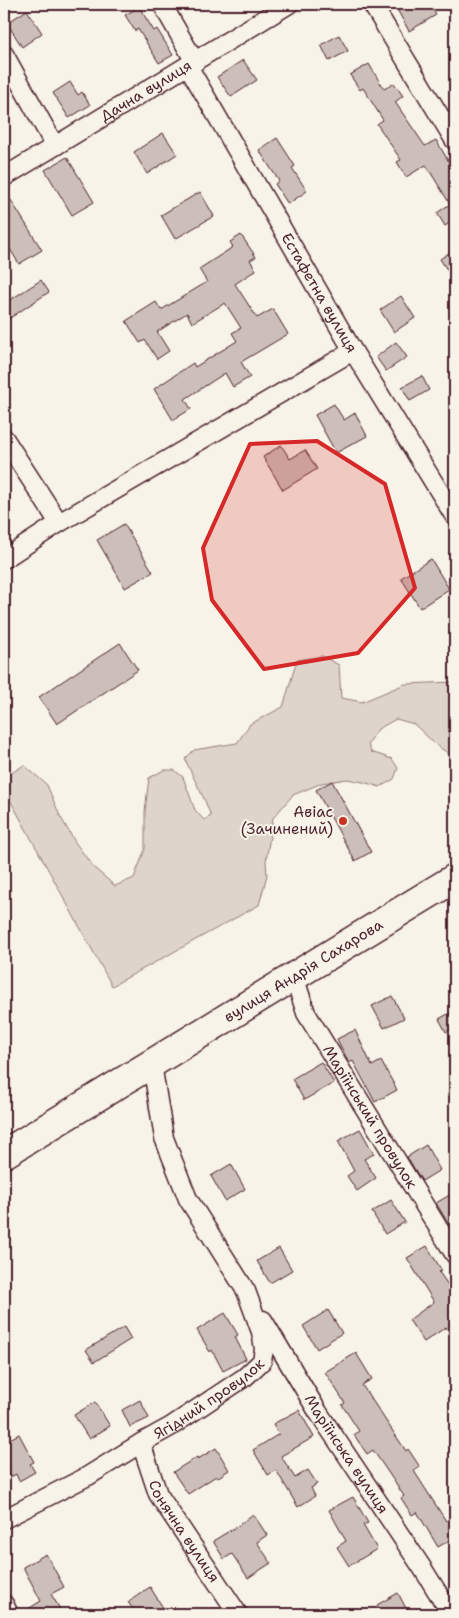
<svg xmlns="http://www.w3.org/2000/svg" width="459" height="1618" font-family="'Shantell Sans',sans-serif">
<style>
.green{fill:#ded4cc;stroke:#947a7c}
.building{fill:#ccbfb9;stroke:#4a1f2b}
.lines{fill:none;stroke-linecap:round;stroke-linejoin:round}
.street-casing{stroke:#4a1f2b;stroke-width:21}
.primary-casing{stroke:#4a1f2b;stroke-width:31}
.street{stroke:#f7f3e8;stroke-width:18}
.primary{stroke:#f7f3e8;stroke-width:28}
.marked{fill:#d62828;fill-opacity:0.2;stroke:#d62828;stroke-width:4;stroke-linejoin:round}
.poi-dot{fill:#c8321e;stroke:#f7f3e8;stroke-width:2}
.labels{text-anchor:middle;stroke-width:4;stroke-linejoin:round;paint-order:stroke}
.street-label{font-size:15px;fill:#4a1f2b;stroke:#f7f3e8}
.poi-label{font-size:15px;fill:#4a1f2b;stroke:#f7f3e8;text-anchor:end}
</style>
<rect width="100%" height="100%" fill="#f7f3e8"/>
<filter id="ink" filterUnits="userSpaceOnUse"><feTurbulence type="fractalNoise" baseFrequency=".02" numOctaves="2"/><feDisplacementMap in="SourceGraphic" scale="10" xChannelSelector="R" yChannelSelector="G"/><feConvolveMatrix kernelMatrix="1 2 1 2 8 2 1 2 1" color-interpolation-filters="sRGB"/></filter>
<g filter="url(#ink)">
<!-- green -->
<path class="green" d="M322 656 339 665 341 698 362 702 405 684 455 682V758L436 745 414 724 396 719 378 729 368 744 371 752 392 759 398 768 394 779 380 787 363 782 347 779 322 783 293 795 273 818 266 861 267 875 259 905 112 986 4 789V778L24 765 47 785 60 816 75 842 93 867 115 886 134 878 145 849V811L149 778 164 770H174L183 777 195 810 204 820 211 816C204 796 193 778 185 759L194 750 237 743 250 724 283 707 297 660Z"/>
<!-- building -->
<path class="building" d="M394 4H430L436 15 409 31Z
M139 7 154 31 157 29 173 55 159 63 138 29 135 31 125 15Z
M27 10 42 33 22 47 7 23Z
M339 35 348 51 329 61 321 45Z
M243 60 257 80 231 97 217 77Z
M369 64 384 89 394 83 403 96 395 102 425 146 436 140 449 162 455 158V219L445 226 437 213 450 204 426 165 406 177 397 162 401 160 377 124 383 120 363 88 360 90 350 75Z
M70 82 78 95 82 92 90 105 69 118 53 93Z
M163 133 177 154 147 174 134 152Z
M277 138 295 166 292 168 307 191 288 204 275 184 279 181 259 150Z
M67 157 94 202 72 215 45 170Z
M4 189 42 250 19 264 4 239Z
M200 192 214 216 175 239 161 215Z
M241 235 256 257 250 260 256 270 235 284 257 318 273 309 288 334 241 362 250 377 233 387 225 373 185 399 191 409 173 420 154 389 193 363 195 367 237 341 232 333 241 328 225 303 192 323 187 313 157 332 169 351 157 359 145 340 140 343 126 321 156 302 161 310 207 282 199 269 233 247 230 242Z
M455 249V282L440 259Z
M41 280 49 292 4 322V304Z
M401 296 415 318 394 332 380 310Z
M396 342 407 357 386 371 376 357Z
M422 376 429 390 410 401 402 387Z
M334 404 344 420 355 413 367 436 336 453 315 415Z
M281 445 290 459 305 450 317 469 283 490 263 457Z
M124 524 153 572 125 588 97 540Z
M431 559 449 589 420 608 401 578Z
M120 643 138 670 57 724 39 697Z
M332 781 371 852 355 861 316 790Z
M392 996 404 1018 384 1028 372 1006Z
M455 1010V1027L446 1032 439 1019Z
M355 1030 372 1066 381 1061 397 1090 375 1102 353 1061 349 1063 337 1039Z
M321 1062 334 1083 304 1100 292 1079Z
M360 1129 374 1154 364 1159 376 1178 357 1191 347 1176 354 1171 338 1141Z
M426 1145 440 1170 422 1181 407 1157Z
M231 1164 245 1189 225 1201 211 1176Z
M455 1192V1235L436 1203Z
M391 1200 405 1222 385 1234 372 1212Z
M427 1246 442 1271 439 1272 455 1295V1341L446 1327 424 1342 409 1320 434 1302 407 1258Z
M279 1248 292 1270 270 1283 257 1261Z
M328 1310 342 1333 317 1349 303 1326Z
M225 1313 238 1335 235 1337 246 1359 223 1371 212 1350 210 1352 197 1330Z
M124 1327 131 1339 94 1362 86 1350Z
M356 1353 372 1379 362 1385 406 1451 408 1449 420 1467 414 1471 446 1521 452 1517 455 1524V1537L438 1547 417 1512 412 1515 401 1498 404 1496 373 1450 367 1454 354 1435 359 1431 342 1405 345 1403 325 1372Z
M140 1400 149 1418 130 1427 122 1410Z
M95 1402 110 1426 89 1439 74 1415Z
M299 1410 314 1437 281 1456 295 1478 308 1470 317 1484 311 1488 315 1496 298 1507 276 1470 268 1475 253 1450 279 1434 273 1424Z
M19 1434 34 1462 30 1464 35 1472 19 1481 16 1474 11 1477 4 1463V1442Z
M216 1448 229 1470 217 1478 216 1476 188 1494 173 1472 197 1457 198 1459Z
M353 1497 368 1523 363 1525 377 1549 349 1566 337 1547 346 1541 329 1510Z
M253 1514 267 1535 257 1542 271 1563 248 1578 232 1554 224 1559 213 1541 239 1525Z
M46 1554 64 1587 51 1594 63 1614H20L41 1601 23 1567Z
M150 1587 167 1614H136L128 1602Z
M398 1593 409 1614H382L377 1605Z"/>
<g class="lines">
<defs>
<g id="street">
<path d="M162 4 195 62"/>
<path d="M372 4 455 141"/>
<path d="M4 54 55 146"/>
<path id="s1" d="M188 66 353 351 455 517"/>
<path id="s2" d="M4 177 289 4"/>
<path d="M4 438 59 523"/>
<path d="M4 559 59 523 353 351"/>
<path id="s3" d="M294 976 306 1013 455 1255"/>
<path id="s4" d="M263 1320 318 1412 423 1569 451 1614"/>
<path id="s5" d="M141 1443 158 1494 238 1614"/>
<path id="s6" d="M4 1519 88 1476 141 1443 170 1427 245 1377 262 1361 264 1349 261 1332 246 1291 188 1199 164 1138 152 1064"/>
<path d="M4 1604 9 1614"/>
</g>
<g id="primary">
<path id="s7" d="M4 1154 455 878"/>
</g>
</defs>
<!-- street casing -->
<use href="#street" class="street-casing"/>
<!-- primary casing -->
<use href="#primary" class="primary-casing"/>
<!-- street -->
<use href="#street" class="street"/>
<!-- primary -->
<use href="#primary" class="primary"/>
</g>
</g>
<!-- marked area -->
<path class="marked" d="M317 441 385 484 415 588 358 653 264 669 212 600 203 548 250 444Z"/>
<!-- markers -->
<circle class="poi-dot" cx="343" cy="821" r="5"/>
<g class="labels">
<!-- street labels -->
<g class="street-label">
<text dy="5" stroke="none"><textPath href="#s2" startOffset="166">Дачна вулиця</textPath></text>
<text dy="5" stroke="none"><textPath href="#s1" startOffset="262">Естафетна вулиця</textPath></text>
<text dy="5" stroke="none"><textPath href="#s7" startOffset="351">вулиця Андрія Сахарова</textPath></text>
<text dy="5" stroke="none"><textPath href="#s3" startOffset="161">Маріїнський провулок</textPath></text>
<text dy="5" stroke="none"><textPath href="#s6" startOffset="238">Ягідний провулок</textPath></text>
<text dy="5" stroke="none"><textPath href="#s4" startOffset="158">Маріїнська вулиця</textPath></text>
<text dy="5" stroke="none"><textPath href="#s5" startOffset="99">Сонячна вулиця</textPath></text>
</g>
<!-- poi labels -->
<g class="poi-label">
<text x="333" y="817">Авіас<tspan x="333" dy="17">(Зачинений)</tspan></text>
</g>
</g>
<!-- margin -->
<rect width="459" height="1618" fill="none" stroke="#f7f3e8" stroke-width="20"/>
<rect x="10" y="10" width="439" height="1598" fill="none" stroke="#4a1f2b" stroke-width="2" filter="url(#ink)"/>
</svg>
